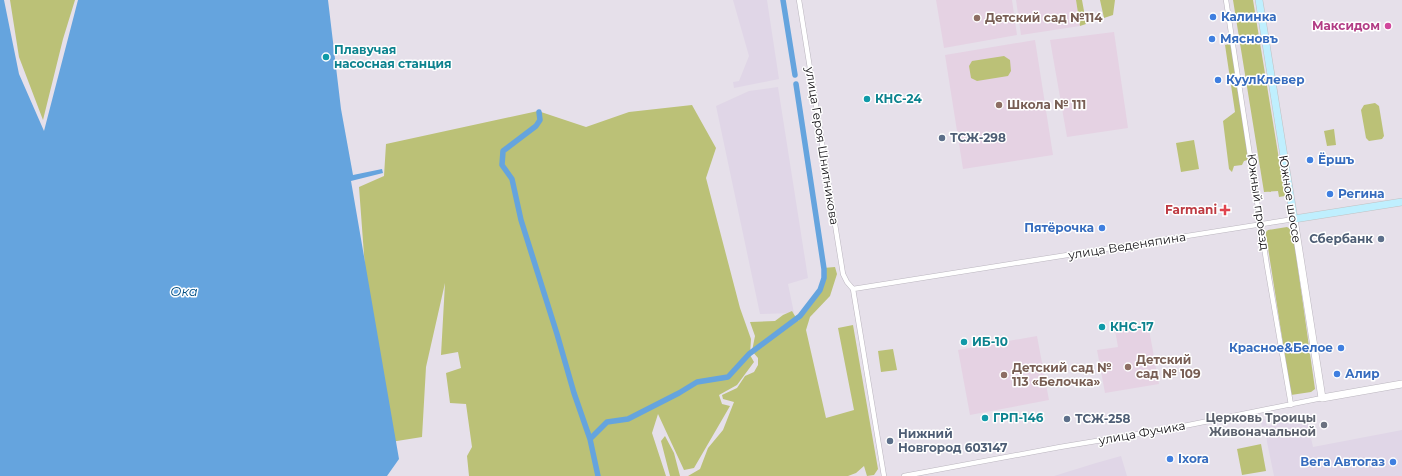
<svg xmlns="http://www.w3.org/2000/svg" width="1402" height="476" font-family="Montserrat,sans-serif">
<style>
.built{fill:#e0d6e7}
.education{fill:#e5d2e3}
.green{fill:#bbc177}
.water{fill:#65a4de}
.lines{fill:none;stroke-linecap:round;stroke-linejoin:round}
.canal{stroke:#65a4de;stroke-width:5.5}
.street-casing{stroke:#bbb6bf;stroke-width:5.5}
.secondary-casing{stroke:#bbb6bf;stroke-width:8}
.primary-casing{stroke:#c2c1c2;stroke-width:8}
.street{stroke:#fff;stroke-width:4.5}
.secondary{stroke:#fff;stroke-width:7}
.primary{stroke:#bfeffe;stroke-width:7}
.shop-dot{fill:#3f7fe0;stroke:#fff;stroke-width:1.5}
.education-dot{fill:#8d6e63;stroke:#fff;stroke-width:1.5}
.hotel-dot{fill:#d1479c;stroke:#fff;stroke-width:1.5}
.culture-dot{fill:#0f9aa8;stroke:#fff;stroke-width:1.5}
.service-dot{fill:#5c6f8a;stroke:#fff;stroke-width:1.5}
.health-dot{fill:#e0444e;stroke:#fff;stroke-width:1.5}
.worship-dot{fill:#6b7280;stroke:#fff;stroke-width:1.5}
.labels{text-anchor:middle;stroke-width:3;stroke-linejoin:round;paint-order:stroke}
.shop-label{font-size:12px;font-weight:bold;fill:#366cbe;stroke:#fff;text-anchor:start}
.education-label{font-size:12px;font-weight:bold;fill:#785e54;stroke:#fff;text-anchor:start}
.hotel-label{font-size:12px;font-weight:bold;fill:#b23c85;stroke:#fff;text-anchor:end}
.culture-label{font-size:12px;font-weight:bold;fill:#0d838f;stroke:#fff;text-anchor:start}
.service-label{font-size:12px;font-weight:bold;fill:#4e5e75;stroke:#fff;text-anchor:start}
.street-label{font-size:12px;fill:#131115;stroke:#fff}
.health-label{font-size:12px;font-weight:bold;fill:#be3a42;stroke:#fff;text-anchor:end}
.worship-label{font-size:12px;font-weight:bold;fill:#5b616d;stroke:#fff;text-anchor:end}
.water-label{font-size:13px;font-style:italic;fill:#004e83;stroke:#fff}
</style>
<rect width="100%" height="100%" fill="#e6e0ea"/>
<!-- built -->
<path class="built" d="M733 0H767L779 79 734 88 733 82 739 81 749 56Z
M778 87 808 278 788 284 794 313 760 314 716 106 749 91Z
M1306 415 1313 447 1402 430V476H1274L1267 442 1266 426 1262 427 1260 420 1265 419 1267 426 1297 419 1301 416Z
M1121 456 1127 476H1054L1096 463Z"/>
<!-- education -->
<path class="education" d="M936 0H1012L1017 35 944 48Z
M1016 0H1076L1080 26 1021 35Z
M1114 32 1128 128 1067 137 1050 40Z
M1035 40 1053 155 963 169 945 55Z
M1148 324 1159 384 1105 393 1097 350 1118 347 1115 330Z
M1037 336 1049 400 970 415 958 350Z"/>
<!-- green -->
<path class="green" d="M10 0H75L63 39 43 120 19 57Z
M1076 0H1082L1086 22V24L1080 26Z
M1100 0H1115L1113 15 1104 18Z
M1233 0H1253L1285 196 1279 197 1278 191 1264 192Z
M1233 43 1251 159 1244 161 1242 165 1234 166 1232 172 1229 169 1223 121 1235 112 1225 45Z
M1004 56 1010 60 1011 71 1008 76 977 81 971 78 969 66 972 61Z
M1375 103 1379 106 1384 136 1382 139 1369 141 1366 138 1361 110 1364 105Z
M692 105 716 148 706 178 740 308 751 339 750 355 754 362 737 385 719 395 722 404 730 406 694 468 684 470 658 414 652 433 666 476H469L467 456 472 447 466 404 450 403 446 373 461 368 458 352 441 355 445 283 426 367 422 437 378 444 359 187 384 176 386 144 538 111 586 127 629 112Z
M1334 129 1336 145 1327 146 1324 131Z
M1194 140 1199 169 1181 172 1176 143Z
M1287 227 1292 230 1293 233 1315 389 1311 392 1291 395 1266 235V232L1268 230Z
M835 267 837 274 830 296 810 317 806 330 826 418 854 410 838 328 853 325 878 469 874 475 867 476 864 466 856 473 848 476H688L700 469 708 448 723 430 734 402 723 399 722 395 737 388 745 376 754 372 758 365V358L752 351 755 336 750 322 775 321 783 315 792 311 798 321C814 304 822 292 823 268Z
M893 349 897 370 881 372 878 351Z
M665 436 674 453 680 476H670L661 441Z
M1261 444 1266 471 1242 475 1237 449Z"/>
<!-- water -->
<path class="water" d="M0 0H4L19 74 44 131 78 0H328L341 109 353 175 382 169 383 173 351 181 399 459 387 476H0Z"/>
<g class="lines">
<!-- canal -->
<path class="canal" d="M783 0 795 75
M539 112 540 120 536 126 503 151 502 165 512 179 521 220 557 334 574 393 590 439
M598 476 590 439 607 422 628 419 679 393 697 382 728 377 749 354 800 316 820 290 824 278V269L796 84"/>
<defs>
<path id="street" d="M799 0 843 274 847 282 853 289
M1226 0 1267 266 1291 405
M853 289 1294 219
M853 289 884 476
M904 476 1060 447 1169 429 1322 398"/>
<path id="secondary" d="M1294 219 1322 398 1402 384"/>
<path id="primary" d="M1259 0 1294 219 1402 202"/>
</defs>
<!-- street casing -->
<use href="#street" class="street-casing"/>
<!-- secondary casing -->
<use href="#secondary" class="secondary-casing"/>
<!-- primary casing -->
<use href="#primary" class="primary-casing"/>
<!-- street -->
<use href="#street" class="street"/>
<!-- secondary -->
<use href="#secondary" class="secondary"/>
<!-- primary -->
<use href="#primary" class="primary"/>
</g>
<!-- markers -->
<g class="shop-dot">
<circle cx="1213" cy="17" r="4"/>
<circle cx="1212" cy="39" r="4"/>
<circle cx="1218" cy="80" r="4"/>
<circle cx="1310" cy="160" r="4"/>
<circle cx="1330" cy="194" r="4"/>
<circle cx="1102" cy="228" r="4"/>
<circle cx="1341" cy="348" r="4"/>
<circle cx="1337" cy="374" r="4"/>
<circle cx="1170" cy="459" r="4"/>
<circle cx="1393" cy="462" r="4"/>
</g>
<g class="education-dot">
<circle cx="977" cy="18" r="4"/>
<circle cx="999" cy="105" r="4"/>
<circle cx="1128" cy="367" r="4"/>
<circle cx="1004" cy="375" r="4"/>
</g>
<circle class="hotel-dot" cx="1388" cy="26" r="4"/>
<g class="culture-dot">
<circle cx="326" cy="57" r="4"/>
<circle cx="867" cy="99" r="4"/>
<circle cx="1102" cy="327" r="4"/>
<circle cx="964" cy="342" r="4"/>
<circle cx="985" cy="418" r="4"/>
</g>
<g class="service-dot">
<circle cx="942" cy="138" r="4"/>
<circle cx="1381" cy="239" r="4"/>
<circle cx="1067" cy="419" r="4"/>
<circle cx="890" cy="441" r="4"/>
</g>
<path class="health-dot" d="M1223 204h4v4h4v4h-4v4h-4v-4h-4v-4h4z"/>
<circle class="worship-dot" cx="1324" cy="425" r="4"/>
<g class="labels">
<!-- shop labels -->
<g class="shop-label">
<text x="1221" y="21">Калинка</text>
<text x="1220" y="43">Мясновъ</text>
<text x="1226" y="84">КуулКлевер</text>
<text x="1318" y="164">Ёршъ</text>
<text x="1338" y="198">Регина</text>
<text x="1094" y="232" text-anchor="end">Пятёрочка</text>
<text x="1333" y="352" text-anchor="end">Красное&amp;Белое</text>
<text x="1345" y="378">Алир</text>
<text x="1178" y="463">Ixora</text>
<text x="1385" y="466" text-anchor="end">Вега Автогаз</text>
</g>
<!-- education labels -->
<g class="education-label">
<text x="985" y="22">Детский сад №114</text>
<text x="1007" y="109">Школа № 111</text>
<text x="1136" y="364">Детский<tspan x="1136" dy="14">сад № 109</tspan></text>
<text x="1012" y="372">Детский сад №<tspan x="1012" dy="14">113 «Белочка»</tspan></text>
</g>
<!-- hotel labels -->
<g class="hotel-label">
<text x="1380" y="30">Максидом</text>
</g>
<!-- culture labels -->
<g class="culture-label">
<text x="334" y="54">Плавучая<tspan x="334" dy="14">насосная станция</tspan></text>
<text x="875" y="103">КНС-24</text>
<text x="1110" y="331">КНС-17</text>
<text x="972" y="346">ИБ-10</text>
<text x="993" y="422">ГРП-146</text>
</g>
<!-- service labels -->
<g class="service-label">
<text x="950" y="142">ТСЖ-298</text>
<text x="1373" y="243" text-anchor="end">Сбербанк</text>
<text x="1075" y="423">ТСЖ-258</text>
<text x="898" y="438">Нижний<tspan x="898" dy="14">Новгород 603147</tspan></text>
</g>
<!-- street labels -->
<g class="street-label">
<text transform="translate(822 146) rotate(81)" y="4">улица Героя Шнитникова</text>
<text transform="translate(1290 199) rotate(81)" y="4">Южное шоссе</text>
<text transform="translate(1258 202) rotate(82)" y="4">Южный проезд</text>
<text transform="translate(1127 246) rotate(-9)" y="4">улица Веденяпина</text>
<text transform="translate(1142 433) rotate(-10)" y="4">улица Фучика</text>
</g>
<!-- health labels -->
<g class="health-label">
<text x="1217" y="214">Farmani</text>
</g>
<!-- worship labels -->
<g class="worship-label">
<text x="1316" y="422">Церковь Троицы<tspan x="1316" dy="14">Живоначальной</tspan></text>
</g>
<!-- water labels -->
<g class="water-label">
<text x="184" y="296">Ока</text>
</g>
</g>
</svg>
